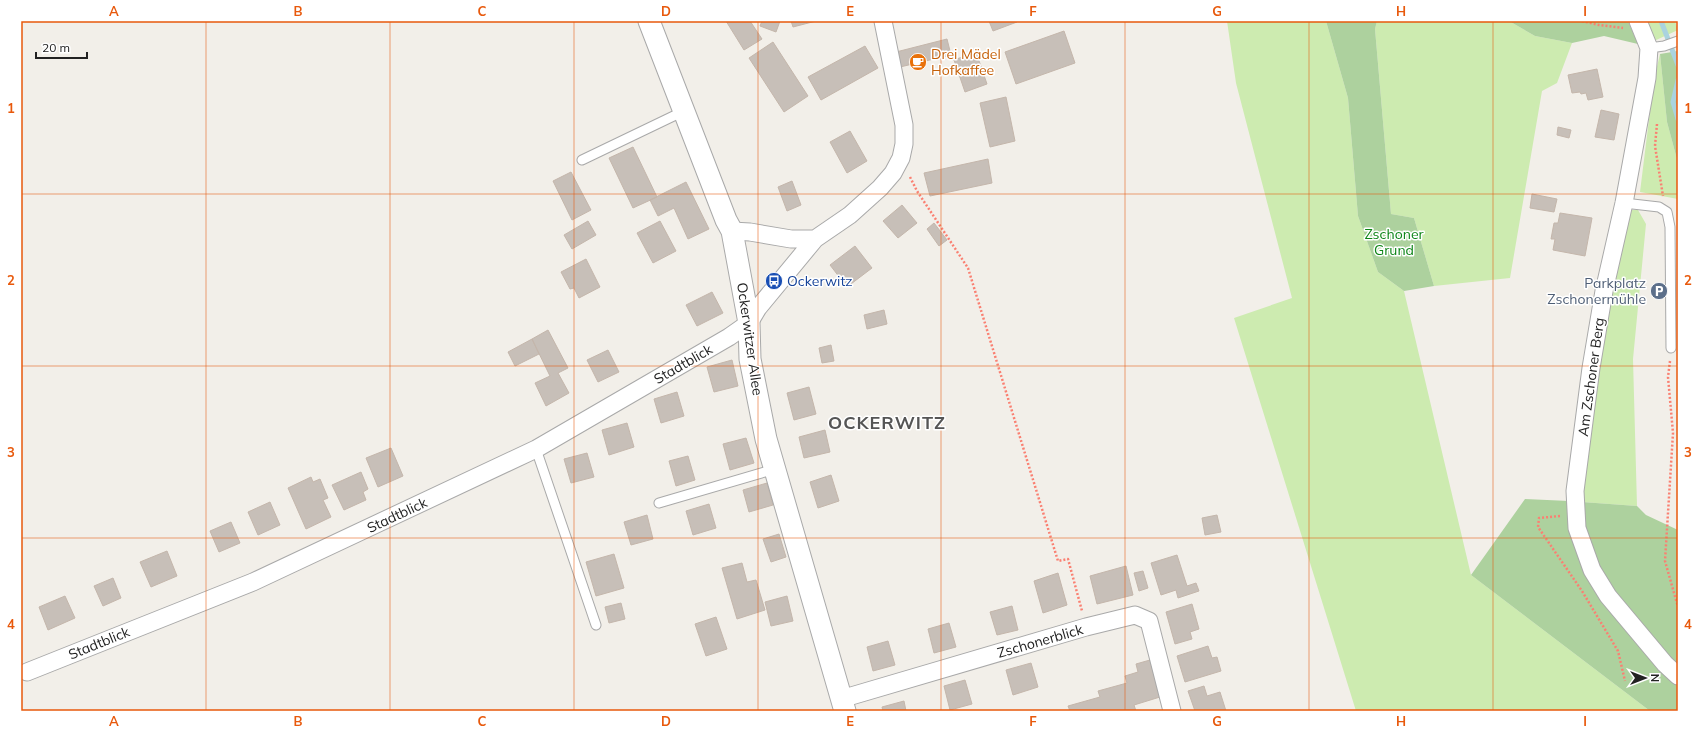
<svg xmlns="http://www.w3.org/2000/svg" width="1699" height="732" font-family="Mulish,sans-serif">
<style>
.grass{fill:#cdebb0}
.forest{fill:#add19e}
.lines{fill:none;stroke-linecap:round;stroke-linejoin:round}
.stream{stroke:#aad3df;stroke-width:5}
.building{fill:#c7bfb8;stroke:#c4b6ab}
.service-casing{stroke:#a9a9a9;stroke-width:11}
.minor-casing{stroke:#a9a9a9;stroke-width:19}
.tertiary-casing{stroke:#a9a9a9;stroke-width:23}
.path{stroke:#fa8072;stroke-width:2.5;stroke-dasharray:2 2;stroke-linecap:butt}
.service{stroke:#fff;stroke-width:9}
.minor{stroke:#fff;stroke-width:17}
.tertiary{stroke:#fff;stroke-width:21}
.grid{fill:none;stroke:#e8590c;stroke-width:1;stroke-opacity:0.55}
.labels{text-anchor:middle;stroke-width:3;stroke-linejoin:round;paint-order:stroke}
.food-label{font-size:14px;fill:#c56008;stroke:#fff;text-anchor:start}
.park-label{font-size:14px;fill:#0c8416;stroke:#fff}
.transit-label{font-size:14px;fill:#164399;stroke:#fff;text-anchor:start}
.service-label{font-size:14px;fill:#4e5e75;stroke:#fff;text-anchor:end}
.street-label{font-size:14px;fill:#222;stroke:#fff}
.district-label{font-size:18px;font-weight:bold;letter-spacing:1px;fill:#555;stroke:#fff}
.neatline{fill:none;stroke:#e8590c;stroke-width:1.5}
.grid-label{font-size:13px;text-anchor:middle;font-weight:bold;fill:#e8590c}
</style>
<rect width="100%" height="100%" fill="#f2efe9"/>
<!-- grass -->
<path class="grass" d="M1227 21H1326L1348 98 1358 216 1378 272 1404 291 1471 575 1650 711H1356L1234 318 1292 298 1236 83Z
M1377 21H1509L1535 36 1572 43 1557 83 1542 91 1510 278 1434 286 1414 218 1391 214 1375 29Z
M1647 21H1675L1678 30 1654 41Z
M1660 54 1667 122 1678 163V199L1640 192 1654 79Z
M1632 210H1638L1646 224 1633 359 1637 506 1582 502 1597 367 1627 213Z"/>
<!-- forest -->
<path class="forest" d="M1326 21H1377L1375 29 1391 214 1414 218 1434 286 1404 291 1378 272 1358 216 1348 98Z
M1509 21H1628L1638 44 1604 36 1572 43 1535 36Z
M1678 51V163L1667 122 1660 54Z
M1525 499 1569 501 1571 533 1678 683V711H1650L1471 575Z
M1582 502 1637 506 1646 515 1678 530V667L1611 593 1582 527Z"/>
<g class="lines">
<!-- stream -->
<path class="stream" d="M1661 21 1678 65
M1678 80 1673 102 1678 119"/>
</g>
<!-- building -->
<path class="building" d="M726 21H750L762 39 744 50Z
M762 21H780L776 32 760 26Z
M791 21H816L793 27Z
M989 21H1017V22L993 31Z
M1064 31 1075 63 1016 84 1005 52Z
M947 39 951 55 900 67 896 52Z
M773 42 808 96 784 112 749 58Z
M865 46 878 68 821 100 808 77Z
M976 52 987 84 965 92 954 60Z
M1597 69 1603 97 1588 100 1586 93 1581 94 1580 92 1572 93 1568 75Z
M1006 97 1015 141 990 147 980 103Z
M1601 110 1619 114 1614 140 1595 137Z
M1558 127 1571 130 1569 138 1557 135Z
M850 131 867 161 847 173 830 142Z
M633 147 657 197 633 208 609 158Z
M988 159 992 183 930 196 924 173Z
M571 172 591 210 572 220 553 181Z
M792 181 801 205 787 211 778 187Z
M686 182 709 229 688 239 674 208 658 216 650 200Z
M1532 194 1557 199 1554 212 1530 208Z
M902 205 917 223 898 238 883 221Z
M1560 213 1592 218 1585 256 1553 250 1555 239H1551L1554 223H1558Z
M588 221 596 235 572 249 564 235Z
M660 221 676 251 653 263 637 233Z
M934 223 947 240 939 246 927 229Z
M855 246 872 268 847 287 830 265Z
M586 259 600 287 579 298 574 288 570 289 561 272Z
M712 292 723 313 697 326 686 305Z
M884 310 887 324 867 329 864 315Z
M548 330 568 368 558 373 569 393 546 406 535 383 550 376 532 339Z
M532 339 539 354 515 366 508 352Z
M831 345 834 361 822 363 819 348Z
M608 350 619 372 598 382 587 360Z
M732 360 738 386 714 392 707 367Z
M809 387 816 414 794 420 787 393Z
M677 392 684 416 661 423 654 399Z
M627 423 634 447 609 455 602 430Z
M825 430 830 452 804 458 799 437Z
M746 438 754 463 730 470 723 444Z
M391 448 403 476 378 487 366 458Z
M587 453 594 477 571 483 564 459Z
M688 456 695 480 676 486 669 461Z
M361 472 368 489 363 492 366 500 344 510 332 485Z
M831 475 839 501 818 508 810 482Z
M311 477 313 482 320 479 328 498 323 500 331 517 306 529 288 488Z
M767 483 773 505 749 512 743 490Z
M270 502 280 525 258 535 248 512Z
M709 504 716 528 693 535 686 511Z
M647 515 653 539 631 545 624 522Z
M1217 515 1221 532 1205 535 1202 518Z
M231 522 240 543 219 552 210 531Z
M779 534 786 557 771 562 763 539Z
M167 551 177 576 151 587 140 562Z
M614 554 624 588 596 596 586 562Z
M1177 555 1187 586 1196 583 1199 591 1178 598 1176 590 1161 595 1151 563Z
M742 563 747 582 756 580 765 610 737 619 722 568Z
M1126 566 1133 595 1097 604 1090 576Z
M1143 571 1148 588 1139 591 1134 573Z
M1058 573 1067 605 1043 613 1034 581Z
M113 578 121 598 103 606 94 586Z
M65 596 75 618 48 630 39 607Z
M787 596 793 621 771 626 765 602Z
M621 603 625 619 609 623 605 607Z
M1192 604 1199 629 1190 632 1192 639 1175 644 1166 612Z
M1012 606 1018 630 997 635 990 612Z
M716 617 727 649 706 656 695 624Z
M949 623 956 647 934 653 928 629Z
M888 641 895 665 873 671 867 647Z
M1208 646 1212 658 1217 657 1221 671 1185 682 1177 656Z
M1150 660 1160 697 1134 705 1136 711H1070L1068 706 1100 697 1098 691 1127 683 1125 676 1138 672 1136 664Z
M1031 663 1038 687 1013 695 1006 670Z
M965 680 972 704 950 710 944 686Z
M1204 686 1207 696 1220 692 1226 711H1195L1188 691Z
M904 701 906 711H883L882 707Z"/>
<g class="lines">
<defs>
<path id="service" d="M1649 48 1664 46 1678 41
M582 160 684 111
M1624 203 1659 207 1667 212 1670 227 1671 348
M536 449 596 625
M659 503 775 469"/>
<path id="minor" d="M1638 21 1649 48 1647 78 1624 203 1604 291 1591 368 1575 491 1577 528 1592 570 1608 596 1665 664 1678 676
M732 231 750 232 791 239H815
M27 672 253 582 536 449 729 337 749 323 758 308 815 239 850 215 880 188 893 173 901 158 904 144V125L883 21
M841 699 1086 627 1135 615 1149 621 1172 711"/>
<path id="tertiary" d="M649 21 726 220 732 231 749 323 750 359 766 439 845 711"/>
</defs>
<!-- service casing -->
<use href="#service" class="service-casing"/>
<!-- minor casing -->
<use href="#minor" class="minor-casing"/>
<!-- tertiary casing -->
<use href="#tertiary" class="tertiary-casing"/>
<!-- path -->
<path class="path" d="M1582 21 1599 25 1623 28
M1657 124 1655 146 1663 196
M910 177 917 191 968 268 1058 561 1068 559 1082 611
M1670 361 1668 377 1673 433 1665 561 1678 607
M1560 516 1539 518 1538 527 1582 591 1618 651 1625 681"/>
<!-- service -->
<use href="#service" class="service"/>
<!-- minor -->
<use href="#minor" class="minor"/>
<!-- tertiary -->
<use href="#tertiary" class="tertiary"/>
</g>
<!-- grid -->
<path class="grid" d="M206 21V711M390 21V711M574 21V711M758 21V711M941 21V711M1125 21V711M1309 21V711M1493 21V711M21 194H1678M21 366H1678M21 538H1678"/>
<!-- icons -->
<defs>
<symbol id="cafe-disc" viewBox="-11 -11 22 22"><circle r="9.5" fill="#e8710a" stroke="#fff"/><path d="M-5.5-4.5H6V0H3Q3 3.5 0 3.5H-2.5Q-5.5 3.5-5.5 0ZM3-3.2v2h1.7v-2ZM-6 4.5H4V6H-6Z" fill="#fff"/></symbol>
<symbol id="bus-disc" viewBox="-11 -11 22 22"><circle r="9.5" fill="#1a4fb4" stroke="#fff"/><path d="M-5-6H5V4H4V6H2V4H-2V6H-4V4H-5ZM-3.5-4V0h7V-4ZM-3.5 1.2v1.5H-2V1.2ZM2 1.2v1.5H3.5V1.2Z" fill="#fff"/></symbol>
<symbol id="parking-disc" viewBox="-11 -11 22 22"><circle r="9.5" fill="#5c6f8a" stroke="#fff"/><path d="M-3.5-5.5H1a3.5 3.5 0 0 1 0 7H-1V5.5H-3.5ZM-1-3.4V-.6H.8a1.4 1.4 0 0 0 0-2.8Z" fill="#fff"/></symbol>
</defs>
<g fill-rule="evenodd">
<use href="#cafe-disc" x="908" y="52" width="20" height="20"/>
<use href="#bus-disc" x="764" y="271" width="20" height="20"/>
<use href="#parking-disc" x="1649" y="281" width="20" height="20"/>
</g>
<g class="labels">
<!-- food labels -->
<g class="food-label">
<text x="931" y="59">Drei Mädel<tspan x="931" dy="16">Hofkaffee</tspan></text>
</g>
<!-- park labels -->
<g class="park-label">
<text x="1394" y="239">Zschoner<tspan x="1394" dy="16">Grund</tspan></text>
</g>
<!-- transit labels -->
<g class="transit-label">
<text x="787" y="286">Ockerwitz</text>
</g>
<!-- service labels -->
<g class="service-label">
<text x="1646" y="288">Parkplatz<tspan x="1646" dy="16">Zschonermühle</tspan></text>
</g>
<!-- street labels -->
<g class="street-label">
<text transform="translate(750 339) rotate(82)" y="5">Ockerwitzer Allee</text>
<text transform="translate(683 364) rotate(-30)" y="5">Stadtblick</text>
<text transform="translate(1591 377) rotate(-82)" y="5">Am Zschoner Berg</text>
<text transform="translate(397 515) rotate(-25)" y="5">Stadtblick</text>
<text transform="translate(1040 641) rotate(-16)" y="5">Zschonerblick</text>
<text transform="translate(99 643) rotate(-22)" y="5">Stadtblick</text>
</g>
<!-- district labels -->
<g class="district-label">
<text x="887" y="429">OCKERWITZ</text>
</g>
</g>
<!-- border -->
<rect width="1699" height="732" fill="none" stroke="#ffffff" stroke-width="44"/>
<!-- north arrow -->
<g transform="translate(1645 678) rotate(90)" stroke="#ffffff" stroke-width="3" paint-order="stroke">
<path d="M0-3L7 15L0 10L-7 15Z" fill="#222222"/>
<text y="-6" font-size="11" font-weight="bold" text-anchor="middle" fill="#222222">N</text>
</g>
<!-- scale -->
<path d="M36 52v6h51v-6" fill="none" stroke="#222222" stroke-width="2"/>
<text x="42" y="52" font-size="12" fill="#222222" stroke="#ffffff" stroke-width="3" paint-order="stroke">20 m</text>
<rect x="22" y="22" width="1655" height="688" class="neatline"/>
<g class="grid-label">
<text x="114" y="16">A</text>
<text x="298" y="16">B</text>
<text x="482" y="16">C</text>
<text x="666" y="16">D</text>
<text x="850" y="16">E</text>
<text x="1033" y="16">F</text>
<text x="1217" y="16">G</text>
<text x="1401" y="16">H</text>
<text x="1585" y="16">I</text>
<text x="11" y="113">1</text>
<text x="1688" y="113">1</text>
<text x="11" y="285">2</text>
<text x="1688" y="285">2</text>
<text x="11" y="457">3</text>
<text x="1688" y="457">3</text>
<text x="11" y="629">4</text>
<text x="1688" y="629">4</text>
<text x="114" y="726">A</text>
<text x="298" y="726">B</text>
<text x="482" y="726">C</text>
<text x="666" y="726">D</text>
<text x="850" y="726">E</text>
<text x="1033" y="726">F</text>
<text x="1217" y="726">G</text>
<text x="1401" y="726">H</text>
<text x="1585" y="726">I</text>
</g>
</svg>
